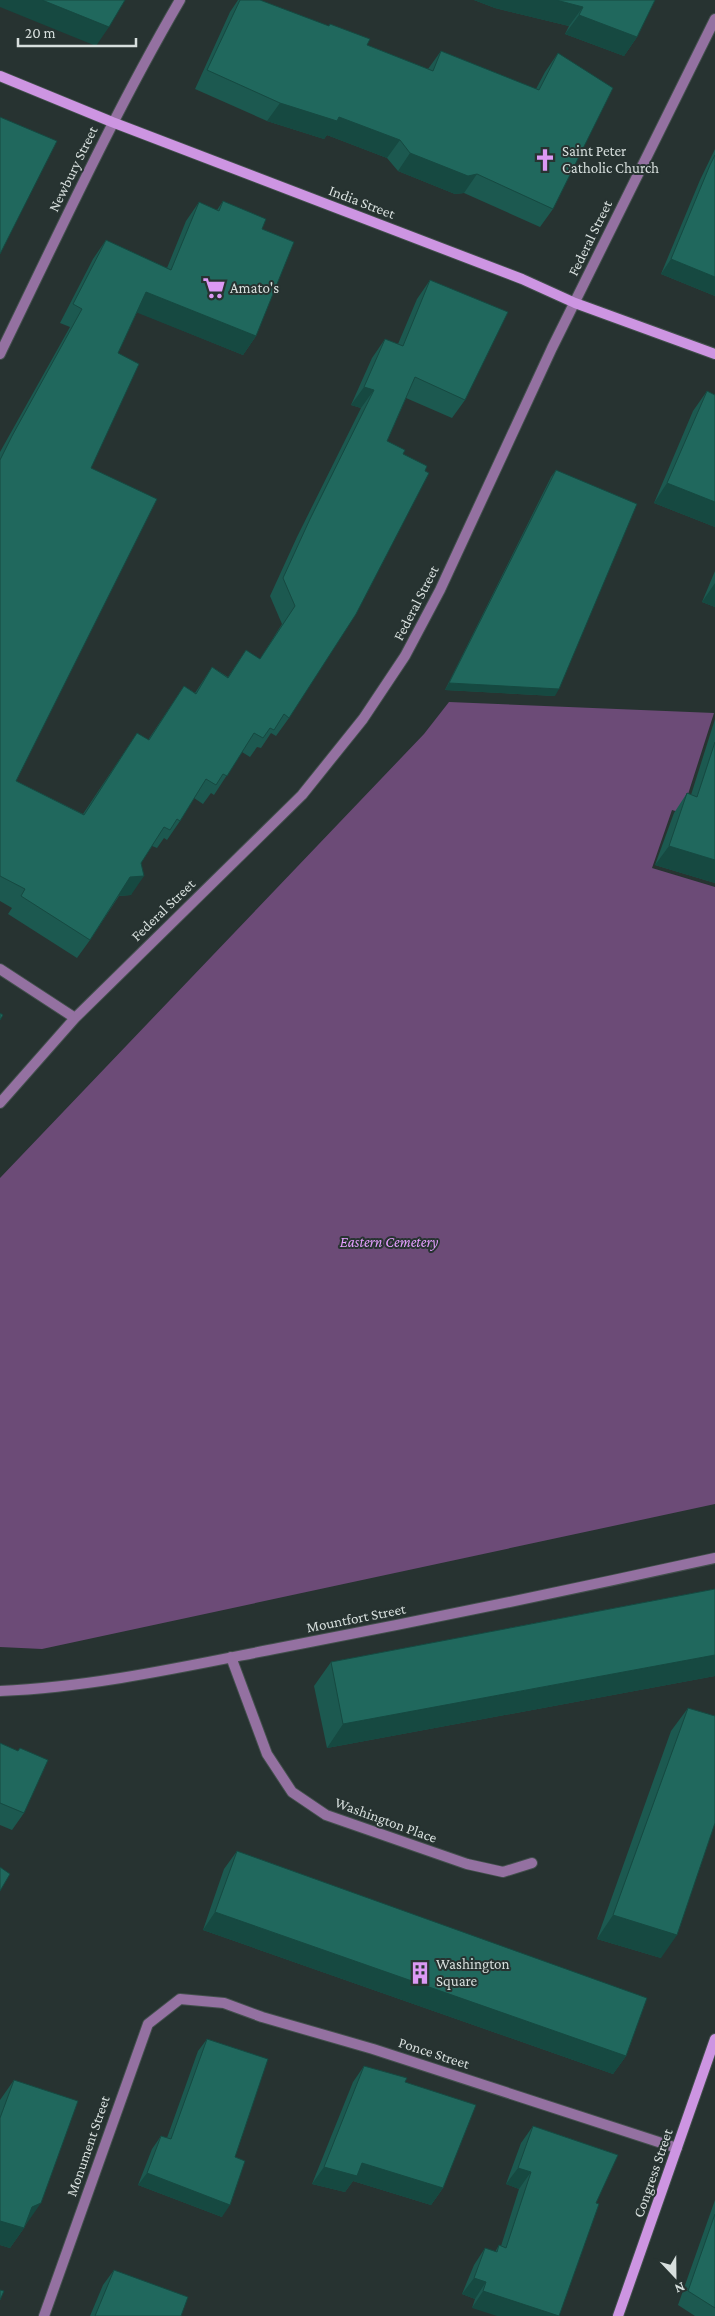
<svg xmlns="http://www.w3.org/2000/svg" width="715" height="2316" font-family="'Crimson Pro',serif">
<style>
.green{fill:#6c4b77}
.lines{fill:none;stroke-linecap:round;stroke-linejoin:round}
.street-casing{stroke:#434f4d;stroke-width:12}
.secondary-casing{stroke:#434f4d;stroke-width:12}
.street{stroke:#9471a1;stroke-width:10}
.secondary{stroke:#cd95e2;stroke-width:10}
.wall{fill:#1c5950}
.shaded-wall{fill:#164941}
.building{fill:#20685d;stroke:#164941}
.labels{text-anchor:middle;stroke-width:4;stroke-linejoin:round;paint-order:stroke}
.poi-label{font-size:15px;fill:#d7dfdd;stroke:#273331;text-anchor:start}
.street-label{font-size:15px;fill:#d7dfdd;stroke:#273331}
.park-label{font-size:15px;font-style:italic;fill:#e69fff;stroke:#273331}
</style>
<rect width="100%" height="100%" fill="#273331"/>
<!-- green -->
<path class="green" d="M449 702 714 713 682 813 672 810 652 868 715 887V1504L42 1649 0 1647V1178L424 734Z"/>
<g class="lines">
<defs>
<path id="street" d="M0 354C58 235 113 115 180 0
M0 969 75 1018
M0 1103 75 1018 302 795 363 719 405 656 440 590 552 348 715 19
M231 1657 267 1754 292 1792 326 1815 467 1864 503 1872 532 1863
M0 1691C94 1687 187 1666 279 1648 425 1620 570 1590 715 1558
M44 2316 148 2024 180 1999 224 2003 262 2017 373 2049 677 2148"/>
<path id="secondary" d="M0 76 112 122 522 279 575 303 715 354
M618 2316 715 2039"/>
</defs>
<!-- street casing -->
<use href="#street" class="street-casing"/>
<!-- secondary casing -->
<use href="#secondary" class="secondary-casing"/>
<!-- street -->
<use href="#street" class="street"/>
<!-- secondary -->
<use href="#secondary" class="secondary"/>
</g>
<!-- wall -->
<path class="wall" d="M238 0H260L367 45 428 69 441 51 536 89 545 72 558 53 553 209 540 227 464 193 455 194 398 171 387 158 327 135 324 139 267 121 195 89 230 12Z
M474 0H655L637 37 624 56 565 34 569 26 495 8Z
M715 149V296L661 274 700 180Z
M223 201 262 229 256 336 243 355 137 312 118 353 91 468 16 781 83 814 137 733 148 740 184 686 195 693 212 667 228 677 246 650 260 659 282 624 270 596 297 537 361 408 351 405 372 358 385 339 398 344 417 299 430 280 465 400 452 418 406 398 387 441 403 454 289 718 276 736 271 733 261 748 257 747 250 757 242 752 214 795 211 793 203 804 194 798 180 821 167 840 164 838 157 848 152 846 141 863 131 895 119 896 90 940 77 958 8 914 12 908 0 901V452L70 327 60 323 93 259 106 240 167 268 186 221 199 202 217 210Z
M707 391 715 395V527L654 503 693 411Z
M556 470 555 696 445 690 551 477Z
M715 571V607L702 602Z
M715 719V883L655 865 674 813 687 793 691 795Z
M715 1589V1676L327 1748 314 1686 331 1662Z
M688 1708 661 1958 597 1939 671 1731Z
M0 1743 18 1751 20 1748 24 1813 12 1830 0 1825Z
M237 1851 626 2056 613 2074 203 1930 224 1869Z
M207 2039 235 2157 222 2217 138 2185 152 2149 161 2136 167 2138 198 2051Z
M364 2066 405 2082 443 2188 431 2205 353 2181 345 2192 312 2184 353 2082Z
M14 2080 27 2223 26 2224 24 2228 10 2248 0 2245V2100Z
M533 2126 618 2155 472 2308 475 2299 462 2294 474 2265 485 2248 495 2252 499 2245 501 2246 519 2189 506 2184 521 2143Z
M715 2200V2316H695L678 2305Z
M114 2270 181 2316H90L103 2285Z"/>
<!-- shaded-wall -->
<path class="shaded-wall" d="M0 0H42L109 27 96 46 0 7Z
M474 0H556L583 7 569 26 495 8Z
M579 15 637 37 624 56 565 34Z
M280 103 339 117 400 140 387 158 327 135 324 139 267 121Z
M410 153 477 174 464 193 455 194 398 171Z
M671 259 715 277V296L661 274Z
M146 292 256 336 243 355 133 311Z
M364 387 374 390 361 408 351 405Z
M667 483 715 502V527L654 503Z
M715 583V607L702 602Z
M449 683 559 689 555 696 445 690Z
M669 846 715 860V883L655 865Z
M144 876 131 895 117 896 130 877Z
M715 1655V1676L327 1748 343 1724Z
M215 1912 626 2056 613 2074 203 1930Z
M613 1915 677 1935 661 1958 597 1939Z
M362 2163 443 2188 431 2205 353 2181 345 2192 312 2184 324 2167Z
M518 2168 531 2172 519 2189 506 2184Z
M147 2173 230 2205 222 2217 138 2185Z
M41 2203 27 2223 18 2227 24 2228 10 2248 0 2245V2221Z
M474 2278 486 2282 475 2299 462 2294Z
M483 2291 559 2316H497L472 2308Z"/>
<!-- building -->
<path class="building" d="M42 0H125L109 27Z
M240 0H260L329 26 330 24 370 39 367 45 433 71 441 51 539 90 558 53 613 88 553 209 477 174 468 176 410 153 400 140 339 117 337 121 280 103 207 70Z
M556 0H655L637 37 579 15 583 7Z
M0 117 57 141 0 254Z
M715 155V277L671 259 710 165Z
M223 201 266 219 262 229 294 242 256 336 146 292 118 353 139 364 91 468 157 499 16 781 84 815 137 733 149 740 184 686 196 694 212 667 228 678 246 650 260 659 295 606 283 578 310 519 374 390 364 387 385 339 403 346 430 280 508 312 465 400 415 377 387 441 405 450 403 454 427 466 425 471 429 473 356 614 289 718 284 714 274 730 270 728 263 738 254 733 227 776 223 774 216 785 206 779 180 821 177 819 170 830 164 827 141 863 144 876 130 877 90 940 21 896 25 889 0 876V460L12 436 82 309 73 304 106 240 171 270 199 202 219 211Z
M707 391 715 395V502L667 483Z
M556 470 637 504 559 689 449 683Z
M715 742V860L669 846 687 793 697 797Z
M0 1013 3 1015 0 1020Z
M715 1589V1655L343 1724 331 1662Z
M688 1708 715 1716V1823L677 1935 613 1915Z
M0 1743 18 1751 20 1748 48 1760 24 1813 0 1803Z
M237 1851 647 1998 626 2056 215 1912Z
M0 1867 10 1874 0 1891Z
M207 2039 268 2059 235 2157 245 2161 230 2205 147 2173 161 2136 171 2139Z
M364 2066 407 2078 405 2082 476 2105 443 2188 362 2163 357 2176 324 2167Z
M14 2080 78 2101 41 2203 32 2207 24 2228 0 2221V2118Z
M533 2126 618 2155 596 2203 599 2204 559 2316 483 2291 486 2282 474 2278 485 2248 497 2252 499 2245 506 2248 531 2172 518 2168Z
M715 2214V2308L688 2291Z
M114 2270 188 2297 181 2316H95Z
M0 2290 4 2291 0 2300Z"/>
<!-- icons -->
<defs>
<symbol id="church-bare" viewBox="-9 -9 18 18"><path d="M-1.2-6h2.4v3.5h3.3v2.4h-3.3V6h-2.4V-.1h-3.3v-2.4h3.3Z" fill="#dc99f4" stroke="#273331" stroke-width="2.5" paint-order="stroke"/></symbol>
<symbol id="supermarket-bare" viewBox="-9 -9 18 18"><path d="M-6-5.5h2.5l.6 2H6L4.5 2H-2.5L-4.4-4H-6ZM-1.5 3.2a1.3 1.3 0 1 0 .1 0ZM3 3.2a1.3 1.3 0 1 0 .1 0Z" fill="#dc99f4" stroke="#273331" stroke-width="2.5" paint-order="stroke"/></symbol>
<symbol id="building-bare" viewBox="-9 -9 18 18"><path d="M-4-6H4V6H1V3H-1V6H-4ZM-2.5-4.3h1.7v1.8h-1.7ZM.8-4.3h1.7v1.8H.8ZM-2.5-1h1.7V.8h-1.7ZM.8-1h1.7V.8H.8Z" fill="#dc99f4" stroke="#273331" stroke-width="2.5" paint-order="stroke"/></symbol>
</defs>
<g fill-rule="evenodd">
<use href="#church-bare" x="529" y="144" width="32" height="32"/>
<use href="#supermarket-bare" x="198" y="272" width="32" height="32"/>
<use href="#building-bare" x="404" y="1957" width="32" height="32"/>
</g>
<g class="labels">
<!-- poi labels -->
<g class="poi-label">
<text x="562" y="156">Saint Peter<tspan x="562" dy="17">Catholic Church</tspan></text>
<text x="230" y="293">Amato's</text>
<text x="436" y="1969">Washington<tspan x="436" dy="17">Square</tspan></text>
</g>
<!-- street labels -->
<g class="street-label">
<text transform="translate(73 169) rotate(-64)" y="5">Newbury Street</text>
<text transform="translate(362 202) rotate(21)" y="5">India Street</text>
<text transform="translate(590 238) rotate(-64)" y="5">Federal Street</text>
<text transform="translate(416 603) rotate(-63)" y="5">Federal Street</text>
<text transform="translate(163 910) rotate(-44)" y="5">Federal Street</text>
<text transform="translate(356 1618) rotate(-11)" y="5">Mountfort Street</text>
<text transform="translate(386 1820) rotate(20)" y="5">Washington Place</text>
<text transform="translate(434 2053) rotate(18)" y="5">Ponce Street</text>
<text transform="translate(88 2146) rotate(-71)" y="5">Monument Street</text>
<text transform="translate(653 2173) rotate(-71)" y="5">Congress Street</text>
</g>
<!-- park labels -->
<g class="park-label">
<text x="389" y="1247">Eastern Cemetery</text>
</g>
</g>
<!-- north arrow -->
<g transform="translate(675 2276) rotate(158)" stroke="#273331" stroke-width="4" paint-order="stroke">
<path d="M0-4L9 19L0 12L-9 19Z" fill="#d7dfdd"/>
<text y="-8" font-size="14" font-weight="bold" text-anchor="middle" fill="#d7dfdd">N</text>
</g>
<!-- scale -->
<path d="M18 38v8h118v-8" fill="none" stroke="#d7dfdd" stroke-width="2.5"/>
<text x="25" y="38" font-size="15" fill="#d7dfdd" stroke="#273331" stroke-width="4" paint-order="stroke">20 m</text>
</svg>
